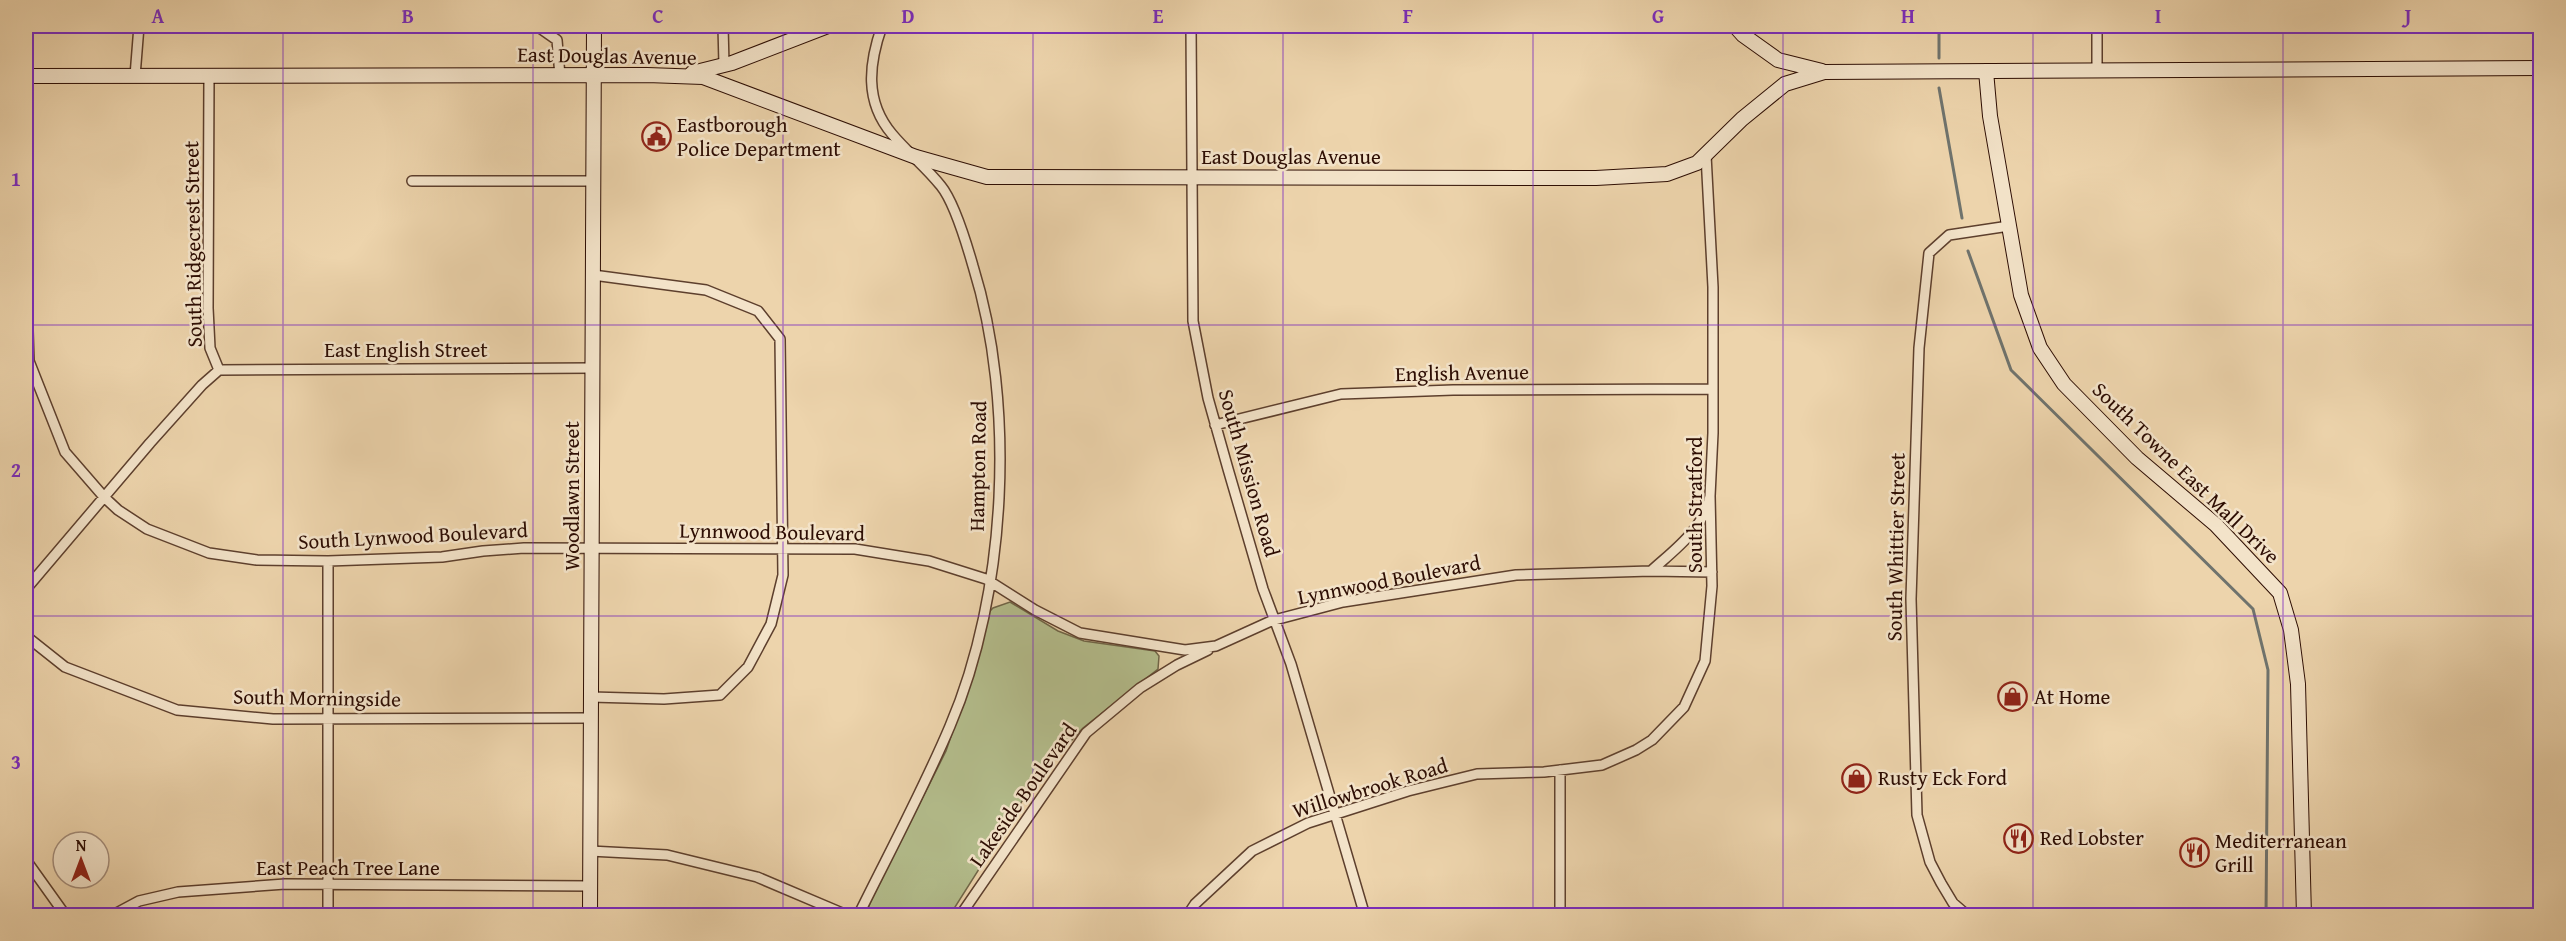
<svg xmlns="http://www.w3.org/2000/svg" width="2566" height="941" font-family="'Gentium Book Plus',serif">
<style>
.green{fill:#b4be8d;stroke:#706648;stroke-width:1.5}
.lines{fill:none;stroke-linecap:round;stroke-linejoin:round}
.stream{stroke:#6f736d;stroke-width:3}
.street-casing{stroke:#5d3f2d;stroke-width:12}
.secondary-casing{stroke:#2d0d03;stroke-width:16}
.street{stroke:#f3e3c9;stroke-width:9}
.secondary{stroke:#f3e3c9;stroke-width:14}
.grid{fill:none;stroke:#7b2cbf;stroke-width:1.5;stroke-opacity:0.55}
.labels{text-anchor:middle;stroke-width:5;stroke-linejoin:round;paint-order:stroke}
.street-label{font-size:21px;fill:#2d0d03;stroke:#f3e3c9}
.poi-label{font-size:21px;fill:#2d0d03;stroke:#f3e3c9;text-anchor:start}
.neatline{fill:none;stroke:#7b2cbf;stroke-width:2}
.grid-label{font-size:20px;text-anchor:middle;font-weight:bold;fill:#7b2cbf}
</style>
<rect width="100%" height="100%" fill="#edd4ac"/>
<filter id="stains"><feTurbulence type="fractalNoise" baseFrequency=".00333" numOctaves="4"/><feColorMatrix values="0 0 0 0 .2 0 0 0 0 .09 0 0 0 0 .02 0 0 0 .5 -.17"/></filter>
<radialGradient id="worn" r=".72"><stop offset=".6" stop-color="#630" stop-opacity="0"/><stop offset="1" stop-color="#630" stop-opacity=".3"/></radialGradient>
<!-- green -->
<path class="green" d="M1010 602 1058 631 1084 641 1155 651 1159 656 1158 669 1083 728 1036 779 950 915H871L868 908 871 901 946 751 976 664 987 614 993 608Z"/>
<g class="lines">
<!-- stream -->
<path class="stream" d="M1939 26V58
M1939 88 1962 218
M1968 251 2011 370 2253 609 2268 670 2266 916"/>
<defs>
<path id="street" d="M537 26 557 40 560 76
M723 26 724 65
M1191 26 1193 321 1208 398 1228 469 1263 589 1291 664 1365 916
M2097 26V70
M135 76 139 26
M26 91V76
M412 181H594
M26 271 29 361 65 452 104 497 118 510 147 529 209 553 257 560 328 561 442 557 483 551 524 548 855 549 929 561 986 579 1035 610 1080 633 1185 650 1216 646 1271 621 1343 602 1516 575 1651 571C1674 550 1704 529 1710 496
M219 370 593 368
M1215 425 1341 394 1453 390 1713 389
M328 561V916
M1651 571 1712 572
M26 589 150 443 202 385 219 370 210 348 208 308 209 76
M26 636 65 667 177 710 273 719 591 718
M591 697 664 699 720 695 748 667 771 624 783 575 780 339 758 311 706 290 593 275
M1560 770V916
M590 851 667 855 757 877 849 916
M26 860 66 916
M111 916 139 901 178 892 285 884 590 886
M858 916C889 853 923 790 950 726 1007 593 1016 404 973 266 967 245 954 202 941 186 926 167 907 152 892 134 864 101 869 63 882 26
M960 916 1086 733 1140 688 1177 665 1208 650
M1187 916 1195 904 1252 851 1308 823 1408 791 1477 774 1544 772 1602 765 1636 750 1652 740 1684 707 1705 661 1712 586 1710 496 1713 433V287L1706 155
M1968 916 1953 903 1941 883 1930 862 1917 815 1911 599 1919 348 1929 253 1949 235 2009 226"/>
<path id="secondary" d="M1735 26 1743 35 1778 60 1822 71
M1986 71 1990 116 2021 295 2040 348 2064 384 2137 458 2216 525 2280 593 2291 630 2298 684 2304 916
M692 73 732 63 828 26
M26 76 647 75 703 77 916 157 987 177 1596 178 1667 174 1697 163 1742 119 1785 84 1824 72 2540 68
M590 916 594 26"/>
</defs>
<!-- street casing -->
<use href="#street" class="street-casing"/>
<!-- secondary casing -->
<use href="#secondary" class="secondary-casing"/>
<!-- street -->
<use href="#street" class="street"/>
<!-- secondary -->
<use href="#secondary" class="secondary"/>
</g>
<!-- grid -->
<path class="grid" d="M283 26V916M533 26V916M783 26V916M1033 26V916M1283 26V916M1533 26V916M1783 26V916M2033 26V916M2283 26V916M26 325H2540M26 616H2540"/>
<!-- icons -->
<defs>
<symbol id="civic-ring" viewBox="-11 -11 22 22"><circle r="9.5" fill="#f3e3c9" stroke="#8f2418" stroke-width="1.5"/><path d="M-.6-6.5H3V-4.5H.6V-3L4-1V1h2V6H-6V1h2V-1L-.6-3ZM-1.2 2.5V6h2.4V2.5Z" fill="#8f2418"/></symbol>
<symbol id="shop-ring" viewBox="-11 -11 22 22"><circle r="9.5" fill="#f3e3c9" stroke="#8f2418" stroke-width="1.5"/><path d="M-5-2.5h2.3a2.7 3.5 0 0 1 5.4 0H5L5.5 6h-11ZM-1.5-2.5h3a1.5 2.3 0 0 0-3 0Z" fill="#8f2418"/></symbol>
<symbol id="restaurant-ring" viewBox="-11 -11 22 22"><circle r="9.5" fill="#f3e3c9" stroke="#8f2418" stroke-width="1.5"/><path d="M-5-6h1v4h1v-4h1v4h1v-4h1v5L-1.5 .5V6h-2V.5L-5-1ZM5-6V6H3V1.5H1.5Q1.5-4 5-6Z" fill="#8f2418"/></symbol>
</defs>
<g fill-rule="evenodd">
<use href="#civic-ring" x="640" y="120" width="33" height="33"/>
<use href="#shop-ring" x="1996" y="680" width="33" height="33"/>
<use href="#shop-ring" x="1840" y="762" width="33" height="33"/>
<use href="#restaurant-ring" x="2002" y="822" width="33" height="33"/>
<use href="#restaurant-ring" x="2178" y="836" width="33" height="33"/>
</g>
<g class="labels">
<!-- street labels -->
<g class="street-label">
<text transform="translate(607 56) rotate(1)" y="7">East Douglas Avenue</text>
<text x="1291" y="164">East Douglas Avenue</text>
<text transform="translate(193 244) rotate(-91)" y="7">South Ridgecrest Street</text>
<text x="406" y="357">East English Street</text>
<text transform="translate(1462 373) rotate(-1)" y="7">English Avenue</text>
<text transform="translate(978 466) rotate(-89)" y="7">Hampton Road</text>
<text transform="translate(1249 473) rotate(74)" y="7">South Mission Road</text>
<text transform="translate(2186 473) rotate(44)" y="7">South Towne East Mall Drive</text>
<text transform="translate(572 496) rotate(-90)" y="7">Woodlawn Street</text>
<text transform="translate(1695 505) rotate(-90)" y="7">South Stratford</text>
<text transform="translate(772 532) rotate(1)" y="7">Lynnwood Boulevard</text>
<text transform="translate(413 536) rotate(-3)" y="7">South Lynwood Boulevard</text>
<text transform="translate(1896 547) rotate(-89)" y="7">South Whittier Street</text>
<text transform="translate(1389 580) rotate(-11)" y="7">Lynnwood Boulevard</text>
<text transform="translate(317 698) rotate(1)" y="7">South Morningside</text>
<text transform="translate(1370 788) rotate(-17)" y="7">Willowbrook Road</text>
<text transform="translate(1023 795) rotate(-55)" y="7">Lakeside Boulevard</text>
<text x="348" y="875">East Peach Tree Lane</text>
</g>
<!-- poi labels -->
<g class="poi-label">
<text x="677" y="132">Eastborough<tspan x="677" dy="24">Police Department</tspan></text>
<text x="2034" y="704">At Home</text>
<text x="1878" y="785">Rusty Eck Ford</text>
<text x="2040" y="845">Red Lobster</text>
<text x="2215" y="848">Mediterranean<tspan x="2215" dy="24">Grill</tspan></text>
</g>
</g>
<!-- margin -->
<rect width="2566" height="941" fill="none" stroke="#edd4ac" stroke-width="66"/>
<!-- north arrow -->
<g transform="translate(81 860)"><circle r="28" fill="#f3e3c9" stroke="#a48d7a" stroke-width="1.5"/>
<path d="M0-4.5L10 22L0 15L-10 22Z" fill="#8f2418"/>
<text y="-9" font-size="16" font-weight="bold" text-anchor="middle" fill="#2d0d03">N</text>
</g>
<rect x="33" y="33" width="2500" height="875" class="neatline"/>
<g class="grid-label">
<text x="158" y="23">A</text>
<text x="408" y="23">B</text>
<text x="658" y="23">C</text>
<text x="908" y="23">D</text>
<text x="1158" y="23">E</text>
<text x="1408" y="23">F</text>
<text x="1658" y="23">G</text>
<text x="1908" y="23">H</text>
<text x="2158" y="23">I</text>
<text x="2408" y="23">J</text>
<text x="16" y="186">1</text>
<text x="16" y="477">2</text>
<text x="16" y="769">3</text>
</g>
<rect width="100%" height="100%" filter="url(#stains)"/>
<rect width="100%" height="100%" fill="url(#worn)"/>
</svg>
